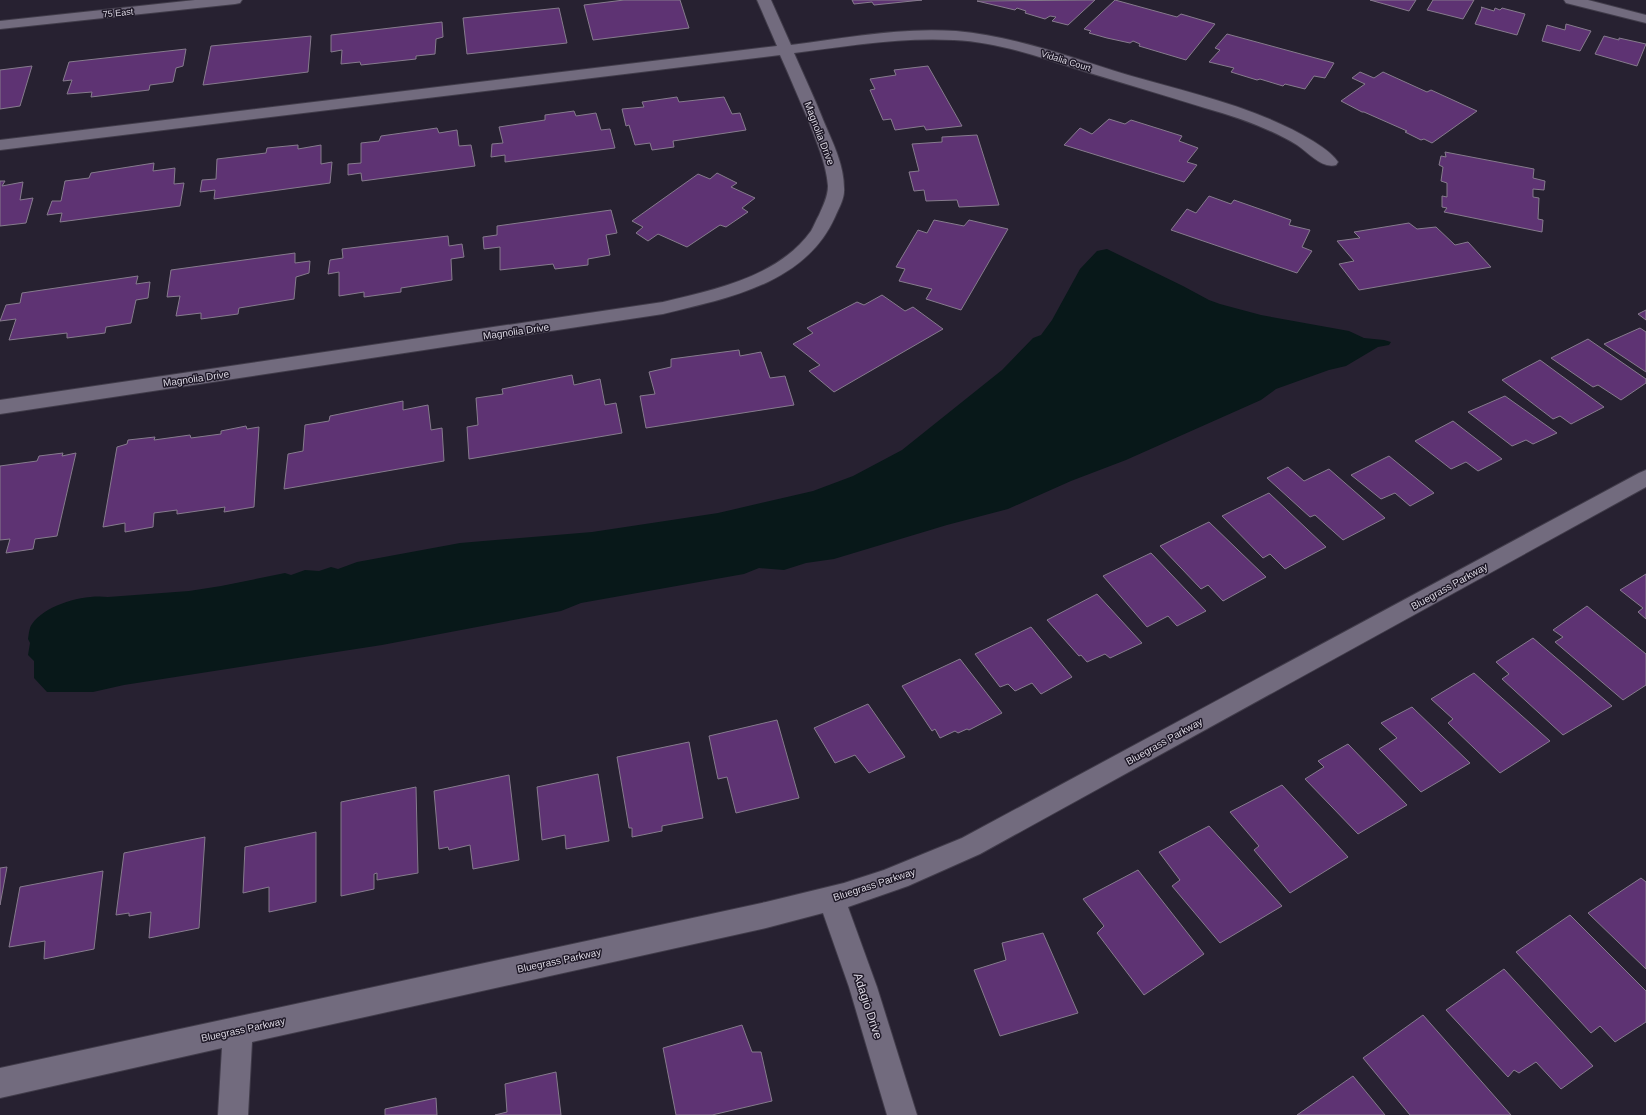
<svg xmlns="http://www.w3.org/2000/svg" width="1646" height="1115" font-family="Arial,sans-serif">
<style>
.water{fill:#081819}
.building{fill:#5e3373;stroke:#867b8d}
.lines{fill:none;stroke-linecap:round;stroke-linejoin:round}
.minor-casing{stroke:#413c4a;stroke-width:2}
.minor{fill:#726b7e;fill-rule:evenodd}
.labels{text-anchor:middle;stroke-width:3;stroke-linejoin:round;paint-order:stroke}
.far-street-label{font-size:9px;fill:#ddd9e4;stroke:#1e1827}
.street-label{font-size:10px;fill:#ddd9e4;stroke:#1e1827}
.near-street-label{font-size:12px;fill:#ddd9e4;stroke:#1e1827}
</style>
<rect width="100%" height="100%" fill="#272131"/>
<!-- water -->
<path class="water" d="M1107 249 1183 286 1209 300 1220 304 1261 315 1349 331 1364 338 1384 340 1391 342 1389 345 1378 347 1346 366 1329 370 1276 389 1261 400 1126 460 1071 481 1008 509 947 525 834 559 806 563 784 570 759 568 744 574 581 603 561 611 382 645 124 685 93 692H47L34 678V661L28 655 30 643 28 639C29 634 29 628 32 624 46 604 85 594 108 597L189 591 221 586 285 573 291 575 305 570 319 571 331 567 338 569 357 562 460 543 592 532 718 513 813 491 853 476 902 450 1002 370 1033 338 1041 335 1052 320 1080 269 1097 251Z"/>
<!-- building -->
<path class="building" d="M624 0H680L689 28 593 40 584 5Z
M852 0H922L874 5 872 2 854 4Z
M1095 0 1068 25 1052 21 1056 17 1050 16 1045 19 1025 13 1026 11 1017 8 1015 10 977 1Z
M1115 0 1177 17 1181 14 1215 24 1186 60 1139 46 1140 44 1133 41 1130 43 1107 38 1089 33 1091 31 1084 29Z
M1370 0H1416L1409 11Z
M1433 0H1474L1463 19 1427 10Z
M1481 7 1494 11 1495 8 1500 10 1502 8 1525 14 1517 35 1475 24 1482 8Z
M559 8 567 43 467 54 463 18Z
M442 22 443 37 436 39 435 54 416 56V59L361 65 360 62 341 64 342 50 331 52V35Z
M1566 24 1591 31 1580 51 1542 41 1547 25 1565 30Z
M1227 34 1334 63 1325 78 1314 76 1305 89 1285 84 1283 86 1260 79 1257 80 1231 72 1234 68 1209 62 1220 50 1215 48Z
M311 36 308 72 203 85 211 46Z
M1604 36 1619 40V38L1646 44 1637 66 1595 54Z
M186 49 183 66 176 68 173 82 150 85 149 90 91 97 92 92 67 94 72 80 63 81 69 62Z
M32 66 20 106 0 109V70Z
M928 66 962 126 926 130 924 126 895 130 891 119 883 120 870 90 875 89 870 79 896 75 894 70Z
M1360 72 1374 78 1383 72 1427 92 1431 90 1477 111 1432 143 1424 139 1421 140 1405 132 1407 131 1364 112H1362L1341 101 1365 84 1352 78Z
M677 97 679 102 724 97 732 114 740 113 746 130 673 141 674 147 652 150 650 143 635 145 629 125 626 126 622 109 644 107 642 102Z
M574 111 576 116 596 113 601 130 610 129 615 148 505 162V155L491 157 492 144 503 143 499 127 545 120V115Z
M1109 119 1125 124 1131 120 1182 136 1179 141 1198 148 1187 162 1197 165 1184 182 1064 145 1080 128 1092 134Z
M437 128 439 133 457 130 459 146 471 145 475 166 362 181 361 173 348 175V164L361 163V143L379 141 381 136Z
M977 135 999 205 959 207 957 200 926 201 924 190 914 191 909 172 919 171 912 144 942 142V137Z
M298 145V149L321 145V164L332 162 330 183 214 199 215 190 200 192 202 180 216 179 217 159 266 153 267 148Z
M1445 152 1534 169 1533 178 1545 181 1544 190 1533 189V197L1539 198 1538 219 1543 220 1542 232 1444 212 1447 208 1442 207V196L1447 197V183L1441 181 1443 167 1439 165 1441 156 1446 157Z
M154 163 153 171 175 168 174 184 184 183 180 206 60 222 62 213 47 215 52 201H61L65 181 89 178 91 173Z
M717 173 737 183 731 187 755 198 742 208 748 212 726 227 720 225 687 247 658 234 648 241 636 233 643 227 632 221 698 174 710 179Z
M0 181H5L2 186 23 182 20 200 33 198 26 223 0 226Z
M1209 196 1231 204 1234 200 1291 220 1289 225 1310 230 1302 247 1312 251 1297 273 1171 230 1187 209 1196 213Z
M611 210 617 233 606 235 610 255 588 259V265L555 269 553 264 500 270V247L484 249 483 237 497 235V226Z
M934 220 964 226 969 220 1008 229 961 310 926 299 932 289 899 281 905 269 896 267 918 230 927 233Z
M1409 223 1417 229 1436 227 1455 245 1468 242 1491 267 1359 290 1339 264 1354 261 1337 241 1360 238 1354 232Z
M448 236 449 246 462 244 464 257 451 259 452 280 401 288V292L364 297V292L339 296V272L328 274 330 260 343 258 342 249Z
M295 253V263L310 261 309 273 296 277 294 299 239 308 238 314 201 319V313L176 316 180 296 167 297 171 270Z
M138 276 136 284 150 282 148 298 136 300 131 323 106 327 105 333 67 338V333L9 340 16 319 0 321 6 305 20 303 22 293Z
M882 295 905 311 913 307 943 329 834 392 809 371 820 365 793 344 813 333 807 328 857 302 864 305Z
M1646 310V320L1638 314Z
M1640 328 1646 332V372L1604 344Z
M1588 339 1646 379V383L1621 400 1598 385 1593 387 1551 358Z
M739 350 740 356 761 352 770 378 785 376 794 405 646 428 640 396 655 394 649 372 671 367V359Z
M1540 360 1604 407 1571 424 1560 416 1553 419 1502 380Z
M572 375 574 385 600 379 605 405 616 403 622 433 469 459 467 427 478 425 476 398 503 394 502 389Z
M1505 396 1557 433 1533 444 1526 440 1512 446 1468 412Z
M403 401V410L428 405 431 430 442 428 444 461 284 489 288 454 303 451 305 425 329 421 330 416Z
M1453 421 1502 459 1478 471 1466 462 1451 469 1415 441Z
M246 426 247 429 259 427 254 507 224 512 225 507 177 514V510L154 513 153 527 125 532V523L103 527 117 447 127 444 128 440 155 437 154 440 190 435 191 438 221 434V431Z
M63 453 62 456 76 453 57 536 35 539 33 549 6 553 10 539 0 540V466L37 461 39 456Z
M1389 456 1434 493 1410 506 1395 493 1381 499 1351 475Z
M1288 467 1304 481 1329 469 1385 518 1343 540 1315 515 1310 517 1267 478Z
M1269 493 1326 547 1285 569 1270 554 1263 558 1222 516Z
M1209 522 1266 577 1223 601 1208 585 1201 589 1160 546Z
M1151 553 1206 611 1177 626 1168 616 1147 627 1103 576Z
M1646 574V619L1638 612 1643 608 1620 590Z
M1097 594 1142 643 1110 658 1105 654 1087 662 1081 655 1079 656 1047 620Z
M1587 606 1646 654V685L1623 700 1555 642 1563 637 1553 630Z
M1031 627 1072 677 1041 694 1032 683 1015 691 1008 684 1000 687 975 654Z
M1533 638 1612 706 1563 735 1502 679 1509 674 1496 662Z
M960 659 1002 713 969 730 967 729 958 733 955 731 940 738 935 729 932 731 902 686Z
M1474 673 1550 741 1500 773 1448 723 1453 719 1431 699Z
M868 704 905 757 869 773 855 755 835 763 814 728Z
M1412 707 1470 763 1421 792 1379 749 1397 738 1381 723Z
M777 720 799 798 736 813 727 777 718 779 709 736Z
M689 742 703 818 662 826V831L632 837V828H629L617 757Z
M1348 744 1407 805 1358 834 1305 779 1324 767 1318 761Z
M598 774 609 841 566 849 565 835 542 840 537 787Z
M509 775 519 860 473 869 470 845 449 850 448 847 439 849 434 791Z
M1282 785 1348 857 1290 893 1254 850 1259 846 1230 812Z
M416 787 418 873 377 880V873L374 874V889L341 896V802Z
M1209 826 1282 906 1220 943 1172 886 1180 880 1159 852Z
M316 832V902L269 912V887L243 893 245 847Z
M205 837 199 928 149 938 151 912 129 916V913L116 915 124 853Z
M7 867 0 905V868Z
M1138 870 1204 954 1144 995 1097 933 1104 926 1083 899Z
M103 871 94 949 44 959 45 941 9 947 20 887Z
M1641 878 1646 882V969L1588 913Z
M1570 915 1646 991V1022L1615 1042 1600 1026 1591 1033 1516 952Z
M1043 933 1078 1013 1000 1036 974 970 1006 960 1002 943Z
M1504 969 1593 1066 1561 1089 1536 1062 1519 1073 1514 1070 1508 1077 1446 1010Z
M1423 1015 1511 1115H1410L1363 1058Z
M742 1025 752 1052H761L772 1101 712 1115H676L663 1048Z
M556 1072 561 1115H495L507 1112 505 1084Z
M1353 1076 1385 1115H1297Z
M436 1098 437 1115H385V1109Z"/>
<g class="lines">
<defs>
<path id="minor" d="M195 0H242L240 3 235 4 0 29V21Z
M757 0H771L791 45C845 38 901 27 956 31 1015 36 1072 58 1128 75 1190 93 1257 107 1313 141 1321 146 1332 153 1338 162L1336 165C1322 169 1309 153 1297 145 1269 128 1237 117 1205 108 1164 95 1122 83 1080 70 1039 57 998 42 954 40 901 37 847 46 794 53 804 76 815 99 824 122 833 143 844 165 844 188 845 198 839 208 835 217 805 284 728 298 663 314L0 414V400L663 302C714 290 778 277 811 231 814 226 816 220 819 215 823 206 828 196 828 186 826 163 817 143 809 122 799 99 790 77 780 55L0 150V140L777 46Z
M1564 0H1588L1646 15V23L1566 3Z
M1646 470V487L980 854 908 886 848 907 877 987 917 1115H887L849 987 823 913 766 928 252 1042 248 1115H218L222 1048 0 1098V1068L766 902 844 883 884 870 962 838 1639 473Z"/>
</defs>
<!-- minor casing -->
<use href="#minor" class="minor-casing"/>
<!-- minor -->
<use href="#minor" class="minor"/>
</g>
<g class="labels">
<!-- far-street labels -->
<g class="far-street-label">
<text transform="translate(118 13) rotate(-6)" y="3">75 East</text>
<text transform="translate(1066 61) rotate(17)" y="3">Vidalia Court</text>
</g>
<!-- street labels -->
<g class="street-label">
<text transform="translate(820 133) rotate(69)" y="4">Magnolia Drive</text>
<text transform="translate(516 331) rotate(-8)" y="4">Magnolia Drive</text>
<text transform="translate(196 378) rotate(-8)" y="4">Magnolia Drive</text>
<text transform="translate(1449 586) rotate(-29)" y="4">Bluegrass Parkway</text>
<text transform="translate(1164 741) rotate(-29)" y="4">Bluegrass Parkway</text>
<text transform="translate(874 884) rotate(-18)" y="4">Bluegrass Parkway</text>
<text transform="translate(559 960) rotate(-12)" y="4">Bluegrass Parkway</text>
<text transform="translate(243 1029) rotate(-12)" y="4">Bluegrass Parkway</text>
</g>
<!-- near-street labels -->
<g class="near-street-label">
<text transform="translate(868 1006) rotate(72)" y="4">Adagio Drive</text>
</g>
</g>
</svg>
